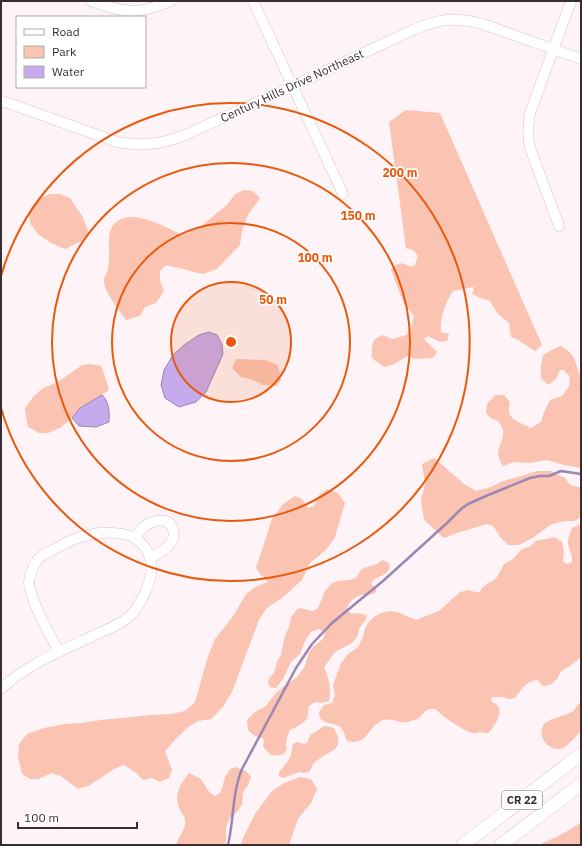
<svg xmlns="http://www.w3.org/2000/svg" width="582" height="846" font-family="'IBM Plex Sans',sans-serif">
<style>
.green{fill:#fac3b2}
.water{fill:#c6abec;stroke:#9b86b4}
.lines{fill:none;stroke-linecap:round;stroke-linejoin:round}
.stream{stroke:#9b86b4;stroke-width:2.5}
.minor-casing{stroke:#dcc2cd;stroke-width:11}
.major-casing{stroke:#dcc2cd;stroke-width:14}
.minor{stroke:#fff;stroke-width:10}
.major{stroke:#fff;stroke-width:13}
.ring{fill:none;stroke:#e8590c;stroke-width:2}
.labels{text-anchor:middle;stroke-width:3.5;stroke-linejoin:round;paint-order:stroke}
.shield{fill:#fff;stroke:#746d70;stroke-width:1}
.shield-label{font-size:11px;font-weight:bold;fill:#382e32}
.street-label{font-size:12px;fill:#382e32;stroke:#fff}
.centre{fill:#e8590c;stroke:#fff;stroke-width:2}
.ring-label{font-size:12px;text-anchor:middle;font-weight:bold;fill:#e8590c;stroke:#fff;stroke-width:3.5;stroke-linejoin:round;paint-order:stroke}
</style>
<rect width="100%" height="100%" fill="#fef3f7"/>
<!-- green -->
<path class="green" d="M406 110 440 113 542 345 535 351 518 340 511 337 509 323 498 314 490 301 478 297 472 294 474 287 453 291C445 303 440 317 441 332L449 334 447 341 440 342 428 336 424 339 437 352 433 358 415 359 408 356 392 365 384 367 372 358V346L374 340 382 335 392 339C410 335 410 334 414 316L404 303 396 284 391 269C399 262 402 262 411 267L415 265 418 256 413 250 406 248 389 122Z
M244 190 253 191 260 198 248 215 242 231 240 245 217 269 203 274 166 265 160 271V280L164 291 156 303 145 307 140 316 126 320C120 311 103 290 104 280 104 276 107 273 108 269 109 264 109 258 109 253 110 246 107 237 111 229 124 203 164 226 182 235L201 226 227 205 235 194Z
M50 194H60L70 198 82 216 88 230 86 239 65 249 51 243 39 235 31 225 29 216 32 207 38 199Z
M560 346C577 354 574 362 581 377V468L564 465 547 460 529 463 514 462 503 466C491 449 505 445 503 430 502 427 500 424 498 421L491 418 486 413 487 404 495 395H504L510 402C510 404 508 408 509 411 509 420 524 424 531 428L541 422 544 412 550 400 562 396 569 386 570 377 564 370H560L556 379 548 385 541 378V366L543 355 552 350Z
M236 359 265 360 278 365 281 380 277 386 264 385 250 379 241 377 232 368Z
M91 364 101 366 105 376 109 390 95 400 80 408 72 418 60 428 48 433H39L28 427 26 417 25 408 33 397 43 388 58 382 82 365Z
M434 458 464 484 476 491 491 487 503 481 518 477 537 471H551L565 478 570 485 578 487H581V517L575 521H564L550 525 534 537 519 545H508L500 537 493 526 487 524 460 532 444 538 424 520 421 500 425 484 422 464Z
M327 489 338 493 345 503 335 537 326 550 310 563 302 580 282 598 267 608 259 620 232 692 223 707 211 719 198 721 187 728 174 741 165 751 172 770 169 778 160 782 152 778 143 780 135 772 124 765 112 770 101 778 88 786 78 789 61 776 52 773 38 779H30L22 774 18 757 19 744 27 734 44 728 65 724 82 723 101 720 152 715 171 714 185 711 195 702 208 656 215 639 234 615 246 594 257 586 268 582 261 575 256 568 272 519 283 504 295 496 302 499 308 508 314 506 319 495Z
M581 524V657L570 666 561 671 557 679 550 685 542 686 538 680C527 680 521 690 515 698L508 699 503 697H492L491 701C493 702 496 704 497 705 504 713 494 727 488 733 485 733 482 732 479 732 477 733 476 734 473 733 468 733 451 722 446 718 441 715 438 708 431 709 425 709 422 716 417 719 415 720 410 721 408 722 399 724 388 716 381 721 366 729 367 746 347 741 345 737 344 730 340 727 331 721 320 726 319 712L324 705 332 703 335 695 333 685 341 663 348 654 358 647 363 637 365 629 368 623 374 617 381 613 390 611 397 612 416 620 439 611 460 592 469 590 475 592H480L482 588 488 583 493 581 497 577 504 564 513 559 522 549 529 547 536 541 555 537 562 542 564 551 563 561 565 563 568 564 572 562C573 554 568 549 568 542 568 537 571 532 572 528Z
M382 560 388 562 390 567C389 569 388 571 386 573 381 578 375 576 371 584L376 589V592C371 595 368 594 362 595 355 596 349 602 347 608L350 613C355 614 361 613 366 615L367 617 365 621 360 627 357 637 352 643 335 652 324 667C329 679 332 689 329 701L322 703 315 702 309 706 307 719 300 725 290 730C287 737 285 742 287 749L284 754C271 757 271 756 263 746L264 739 255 736 248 730 247 720 255 712 266 706 274 695 283 687 296 678 304 668 309 653 314 646 323 639 325 633 319 629 311 632 306 639 300 654 291 662 283 679 276 688 270 687 268 682 270 677 274 673 277 662 281 655 284 639 289 627 291 617 295 612 299 608 313 611 318 608 325 591 331 584 337 581 350 580 356 578 360 571 364 568 377 564Z
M581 701V731C576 736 570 744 563 748 550 753 537 738 543 726 546 719 566 716 573 711 576 708 578 704 581 701Z
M325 726 334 728 338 737V745L334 750 327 754 323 756 314 763 309 772 304 773 299 772 283 778 279 776V772C283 767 289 761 291 754 292 750 292 748 293 744L297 742 303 744 307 743 311 734C317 732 320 728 325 726Z
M236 767 247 772 251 777 248 785 243 792 242 805 236 813 230 818 226 827V841L225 845H176C178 838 184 831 185 825 186 818 183 815 180 810 173 796 180 784 189 773L201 779 209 792 215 796 221 792 225 777 230 769Z
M300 777 311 779 317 789 311 803 298 819 289 845H241L243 838 255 814 272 791 284 783Z
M581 822V845H538C553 839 568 832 581 822Z"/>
<!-- water -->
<path class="water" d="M209 332 217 335 222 344 223 354 206 392 196 402 179 407 165 398 161 385 164 370 173 355 184 345 199 335Z
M102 395C109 401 110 413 109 422L96 427 79 426 72 418 80 408Z"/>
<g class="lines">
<!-- stream -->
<path class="stream" d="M228 845C234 820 232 793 242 769L296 668 312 644 332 623 383 581 447 523 461 509 468 504 486 496 530 478 540 476H549L561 471 581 474"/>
<defs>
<path id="minor" d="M91 1C123 13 139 15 171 1
M253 1 343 194
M1 101 11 104 117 142C144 146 159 145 185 135L293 86 415 29C440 19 453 17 480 23L581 59
M559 226 530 148C527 135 528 125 530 113L571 1
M135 538C138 533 140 530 145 526 153 520 170 516 173 530 175 537 173 541 168 546 163 552 157 555 150 557
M1 689C27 664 63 650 95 635 107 629 123 624 132 614 141 604 149 586 151 573 153 560 147 546 136 539 126 531 100 532 88 535 77 537 65 543 55 549 50 552 43 554 39 558 34 564 29 575 29 583 29 588 31 593 33 598 39 617 50 634 59 652"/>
<path id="major" d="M463 845 581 754
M501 845 581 784"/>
</defs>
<!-- minor casing -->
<use href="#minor" class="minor-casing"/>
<!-- major casing -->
<use href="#major" class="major-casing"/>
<!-- minor -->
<use href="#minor" class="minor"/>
<!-- major -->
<use href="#major" class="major"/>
</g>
<!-- distance rings -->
<circle cx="231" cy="342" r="60" fill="#e8590c" fill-opacity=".12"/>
<g class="ring">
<circle cx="231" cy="342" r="60"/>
<circle cx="231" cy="342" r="119"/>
<circle cx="231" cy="342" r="179"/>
<path d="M1 276A239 239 0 1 1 1 408"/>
</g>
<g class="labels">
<!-- shield labels -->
<rect class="shield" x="502" y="791" width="40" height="18" rx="3"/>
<g class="shield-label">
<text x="522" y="804">CR 22</text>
</g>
<!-- street labels -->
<g class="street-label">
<text transform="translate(292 86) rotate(-25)" y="4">Century Hills Drive Northeast</text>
</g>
</g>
<circle cx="231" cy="342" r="6" class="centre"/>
<g class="ring-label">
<text x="400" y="177">200 m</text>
<text x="358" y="220">150 m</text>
<text x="315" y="262">100 m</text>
<text x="273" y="304">50 m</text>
</g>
<!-- border -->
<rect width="582" height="846" fill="none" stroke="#382e32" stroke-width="4"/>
<!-- legend -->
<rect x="16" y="16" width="130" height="72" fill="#ffffff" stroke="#afabad"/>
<rect x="24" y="29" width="20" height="6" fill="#ffffff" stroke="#afabad"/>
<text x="52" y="36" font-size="12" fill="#382e32">Road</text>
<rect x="24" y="46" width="20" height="12" fill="#fac3b2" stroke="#afabad"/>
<text x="52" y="56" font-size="12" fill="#382e32">Park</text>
<rect x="24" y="66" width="20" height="12" fill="#c6abec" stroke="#afabad"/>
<text x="52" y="76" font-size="12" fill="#382e32">Water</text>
<!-- scale -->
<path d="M18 822v6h119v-6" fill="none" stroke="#382e32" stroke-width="2"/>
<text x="24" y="822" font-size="12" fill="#382e32" stroke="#ffffff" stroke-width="3" paint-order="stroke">100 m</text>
</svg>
